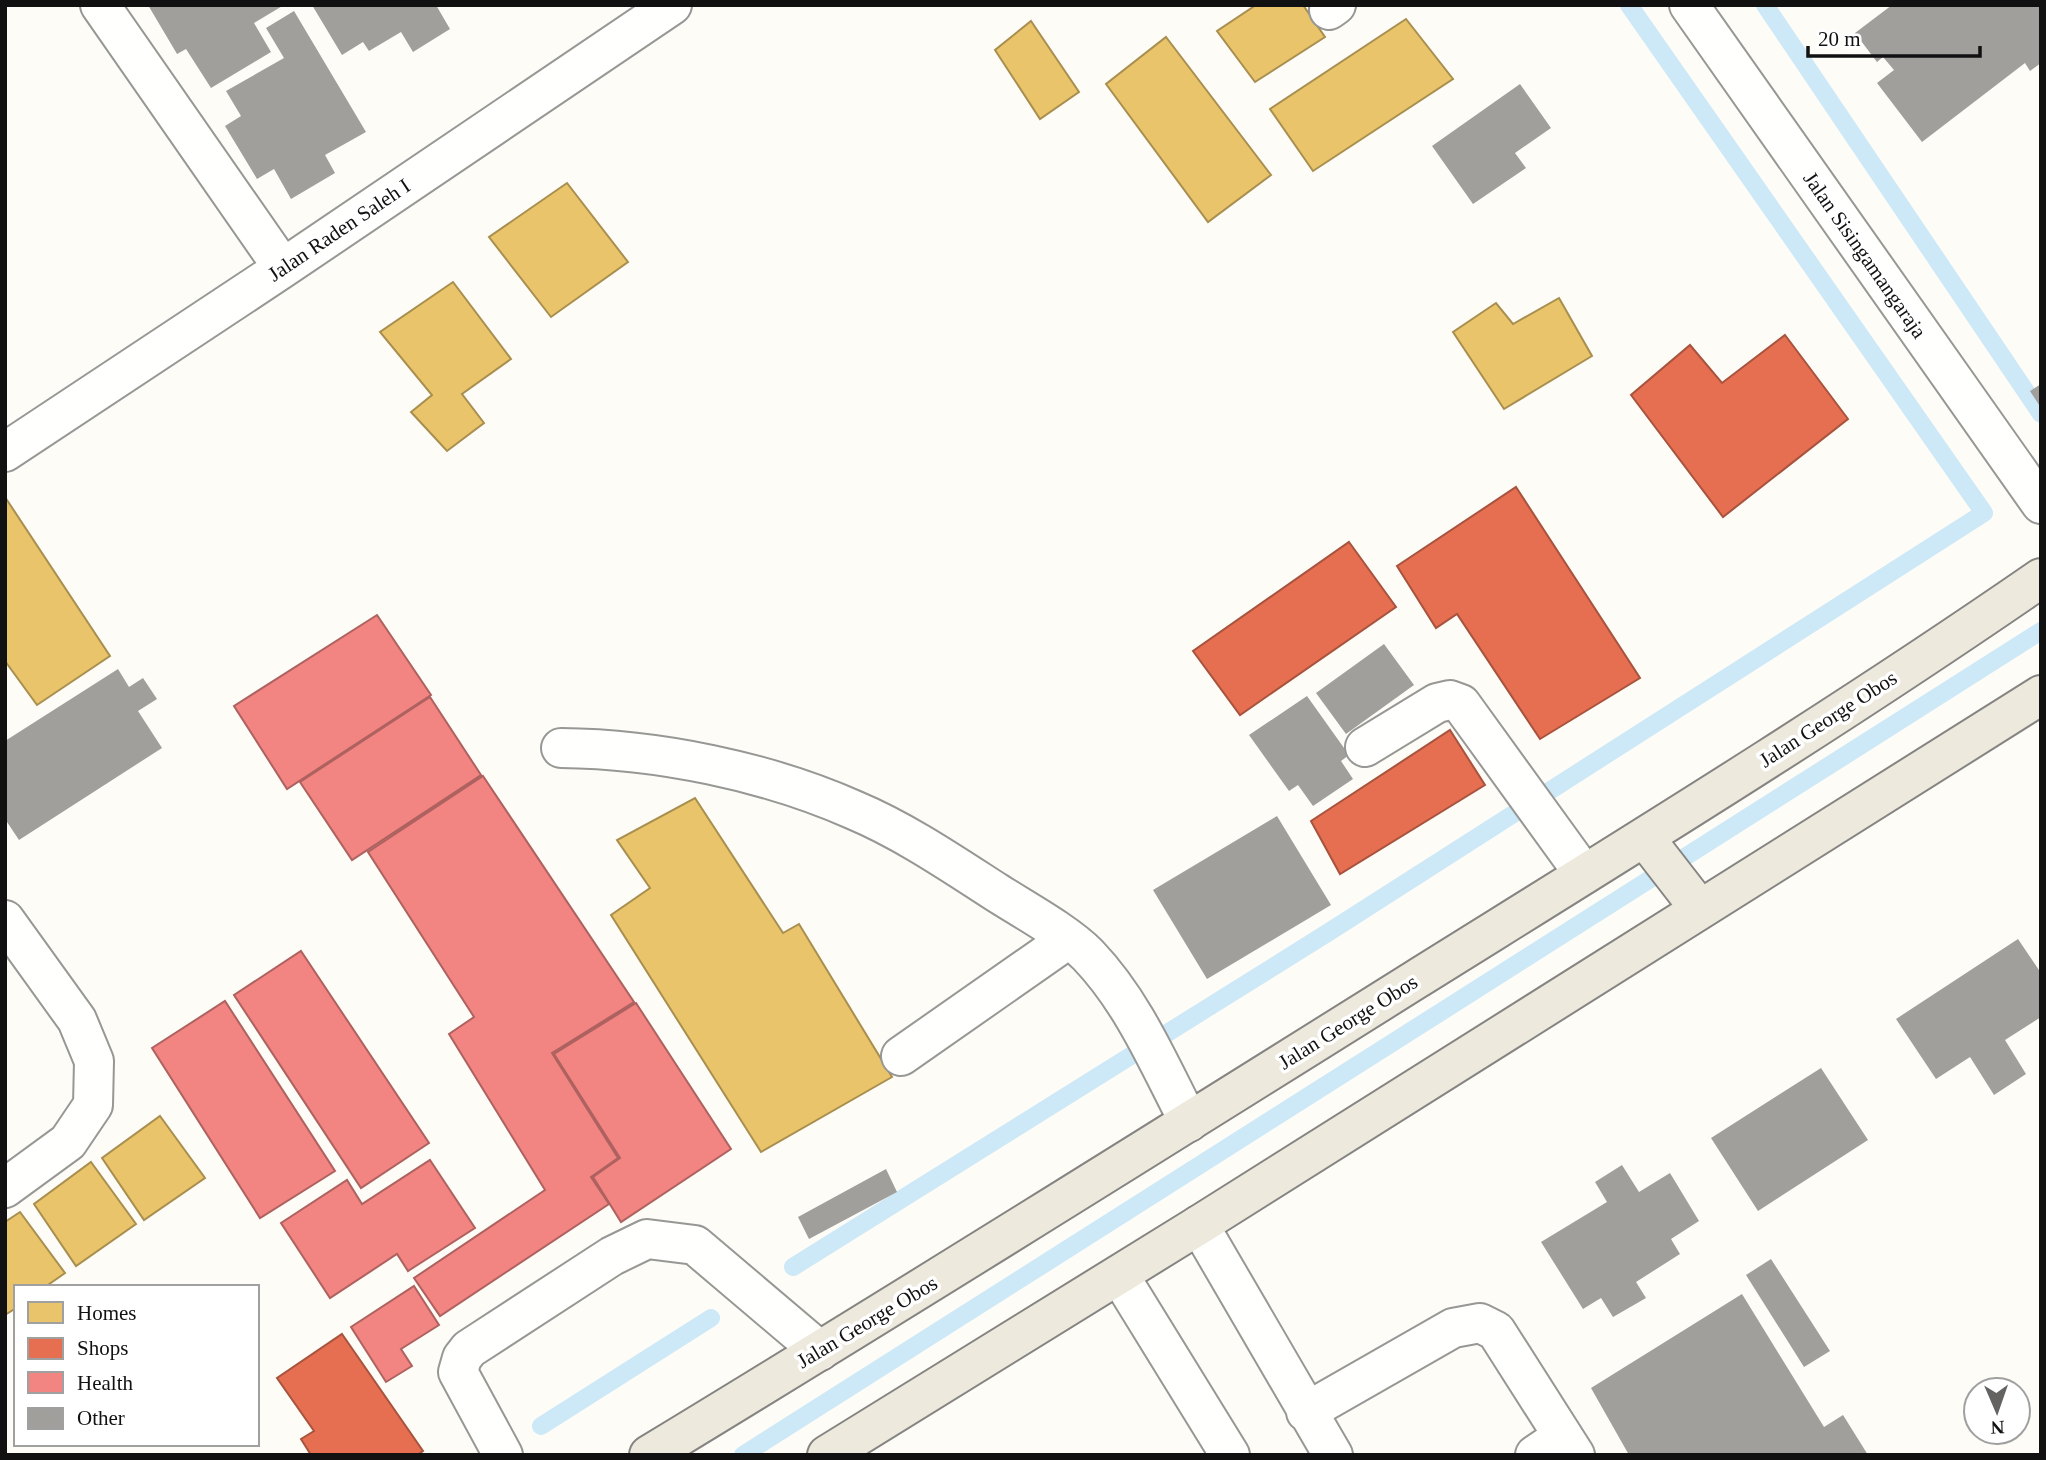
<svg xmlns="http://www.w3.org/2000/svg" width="2046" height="1460" font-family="'Times New Roman',serif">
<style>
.homes{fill:#e9c46a;stroke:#a88e4f;stroke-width:2}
.shops{fill:#e76f51;stroke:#a7533e;stroke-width:2}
.health{fill:#f28482;stroke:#ae6260;stroke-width:2}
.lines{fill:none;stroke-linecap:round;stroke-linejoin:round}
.stream{stroke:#cde8f7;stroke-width:18}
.building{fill:#a19f9c}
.minor-casing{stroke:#979795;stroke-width:42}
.major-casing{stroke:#858482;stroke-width:42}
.minor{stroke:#fffffe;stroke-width:38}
.major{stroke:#ede9dc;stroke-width:38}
.labels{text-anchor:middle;stroke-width:7;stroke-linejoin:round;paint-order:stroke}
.street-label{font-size:21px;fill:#111;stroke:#fff}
</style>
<rect width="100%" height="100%" fill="#fdfcf7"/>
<!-- homes -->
<path class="homes" d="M1256 5H1303L1325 37 1255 82 1217 31Z
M1406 19 1453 79 1313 171 1270 109Z
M1031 21 1079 92 1040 119 995 50Z
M1166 37 1271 175 1208 222 1106 84Z
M567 183 628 262 551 317 489 237Z
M453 282 511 359 462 394 484 423 447 451 411 412 432 395 380 332Z
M1559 298 1592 356 1504 409 1453 332 1496 303 1513 324Z
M5 497 110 656 37 705 5 661Z
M695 798 783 933 799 924 892 1077 761 1152 611 915 650 888 617 840Z
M160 1116 205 1178 144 1220 102 1158Z
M91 1162 136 1224 76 1266 34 1204Z
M20 1212 65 1273 45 1287H16V1308L5 1315V1222Z"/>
<!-- shops -->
<path class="shops" d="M1785 335 1848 419 1723 517 1631 395 1690 345 1722 383Z
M1516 487 1640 678 1540 739 1457 614 1436 628 1397 566Z
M1349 542 1396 607 1240 715 1193 651Z
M1450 730 1485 785 1340 874 1311 821Z
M342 1334 423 1451 417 1455H311L301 1439 314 1431 277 1378Z"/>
<!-- health -->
<path class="health" d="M377 615 431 695 287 789 234 706Z
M430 697 481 775 352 860 300 782Z
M483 776 634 1002 552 1053 618 1158 591 1177 609 1204 440 1316 414 1278 545 1190 449 1034 474 1017 368 852Z
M301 951 429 1143 361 1188 234 995Z
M225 1001 335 1171 260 1218 152 1048Z
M636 1003 731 1149 621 1222 593 1177 620 1158 554 1054Z
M430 1160 475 1228 408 1271 397 1254 330 1298 281 1223 347 1180 362 1204Z
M414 1286 439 1325 401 1349 412 1366 386 1382 351 1327Z"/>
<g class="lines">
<!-- stream -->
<path class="stream" d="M1765 5 2041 414
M793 1267 1332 930 1984 513 1629 5
M541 1426 711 1318
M743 1455 2041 631"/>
</g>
<!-- building -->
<path class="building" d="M148 5H284L254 23 271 52 211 88 186 49 177 54Z
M312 5H436L450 29 413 52 401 32 369 51 363 42 342 55Z
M1892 5H2041V63L2030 71 2025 63 1922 142 1877 83 1894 70 1883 57 1877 62 1855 33Z
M294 11 366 132 325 155 335 173 291 199 274 169 257 179 225 126 241 116 226 91 284 58 266 28Z
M1520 84 1551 128 1515 153 1526 168 1473 204 1432 146Z
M2041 384V408L2030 391Z
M1384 644 1414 685 1346 734 1316 693Z
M118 669 129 687 143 678 157 699 138 711 162 748 19 840 5 819V741Z
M1307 696 1349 755 1341 761 1353 779 1313 806 1298 785 1289 791 1249 735Z
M1277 816 1331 905 1207 979 1153 890Z
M2018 939 2041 973V1017L2005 1040 2026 1074 1994 1095 1970 1057 1936 1079 1896 1019Z
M1821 1068 1868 1140 1758 1211 1711 1138Z
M1622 1165 1639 1192 1670 1173 1699 1221 1671 1239 1680 1254 1636 1282 1646 1298 1613 1317 1601 1298 1583 1309 1541 1242 1607 1202 1595 1182Z
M886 1169 897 1192 809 1239 798 1217Z
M1771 1259 1830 1351 1804 1367 1746 1275Z
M1742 1294 1824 1427 1843 1415 1868 1455H1629L1591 1388Z"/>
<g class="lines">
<defs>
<path id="minor" d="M100 5 283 268
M1689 5 2041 504
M1329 10 1336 5
M5 452 283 268 672 5
M1365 747 1437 703 1450 700 1461 704 1584 874
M561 748C657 749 766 771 854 810 904 831 951 863 996 892 1024 910 1065 932 1088 955 1133 1002 1159 1064 1189 1122
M5 920 77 1020 94 1061 93 1105 68 1142 5 1188
M901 1056 1067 940
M1199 1225 1333 1455
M1119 1275 1230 1455
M1306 1412 1453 1328 1480 1323 1496 1331 1575 1455
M503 1455 458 1372 462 1358 469 1349 612 1256 647 1239 695 1245 820 1351
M1535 1455 1563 1436"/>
<path id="major" d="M1644 837 1699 908
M649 1455C906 1299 1160 1140 1415 980 1625 849 1837 719 2041 578
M827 1455 1199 1225 2041 695"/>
</defs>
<!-- minor casing -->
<use href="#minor" class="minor-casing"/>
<!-- major casing -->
<use href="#major" class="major-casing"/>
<!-- minor -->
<use href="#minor" class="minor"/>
<!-- major -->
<use href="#major" class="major"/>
</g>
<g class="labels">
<!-- street labels -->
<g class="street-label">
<text transform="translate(339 230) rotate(-34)" y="7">Jalan Raden Saleh I</text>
<text transform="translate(1865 255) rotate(55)" y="7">Jalan Sisingamangaraja</text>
<text transform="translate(1828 719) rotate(-33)" y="7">Jalan George Obos</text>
<text transform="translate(1348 1022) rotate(-32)" y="7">Jalan George Obos</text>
<text transform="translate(867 1322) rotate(-31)" y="7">Jalan George Obos</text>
</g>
</g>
<!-- border -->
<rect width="2046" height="1460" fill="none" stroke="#111111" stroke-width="14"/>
<!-- legend -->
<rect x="14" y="1285" width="245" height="161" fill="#ffffff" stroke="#a0a0a0" stroke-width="2"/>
<rect x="28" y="1302" width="35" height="21" fill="#e9c46a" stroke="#a0a0a0" stroke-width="2"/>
<text x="77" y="1320" font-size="21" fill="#111111">Homes</text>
<rect x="28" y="1338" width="35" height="21" fill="#e76f51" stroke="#a0a0a0" stroke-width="2"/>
<text x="77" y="1355" font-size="21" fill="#111111">Shops</text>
<rect x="28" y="1372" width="35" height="21" fill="#f28482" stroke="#a0a0a0" stroke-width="2"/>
<text x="77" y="1390" font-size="21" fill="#111111">Health</text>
<rect x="28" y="1408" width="35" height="21" fill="#a19f9c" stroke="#a0a0a0" stroke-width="2"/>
<text x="77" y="1425" font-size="21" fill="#111111">Other</text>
<!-- north arrow -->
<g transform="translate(1997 1411) rotate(178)"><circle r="33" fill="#ffffff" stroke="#a0a0a0" stroke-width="2"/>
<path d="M0-5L12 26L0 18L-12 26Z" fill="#646362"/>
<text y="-10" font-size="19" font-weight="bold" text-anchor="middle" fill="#111111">N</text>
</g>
<!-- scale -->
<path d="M1808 46v10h172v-10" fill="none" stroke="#111111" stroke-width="3.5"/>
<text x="1818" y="46" font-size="21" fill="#111111" stroke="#ffffff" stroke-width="5" paint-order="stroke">20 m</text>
</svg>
